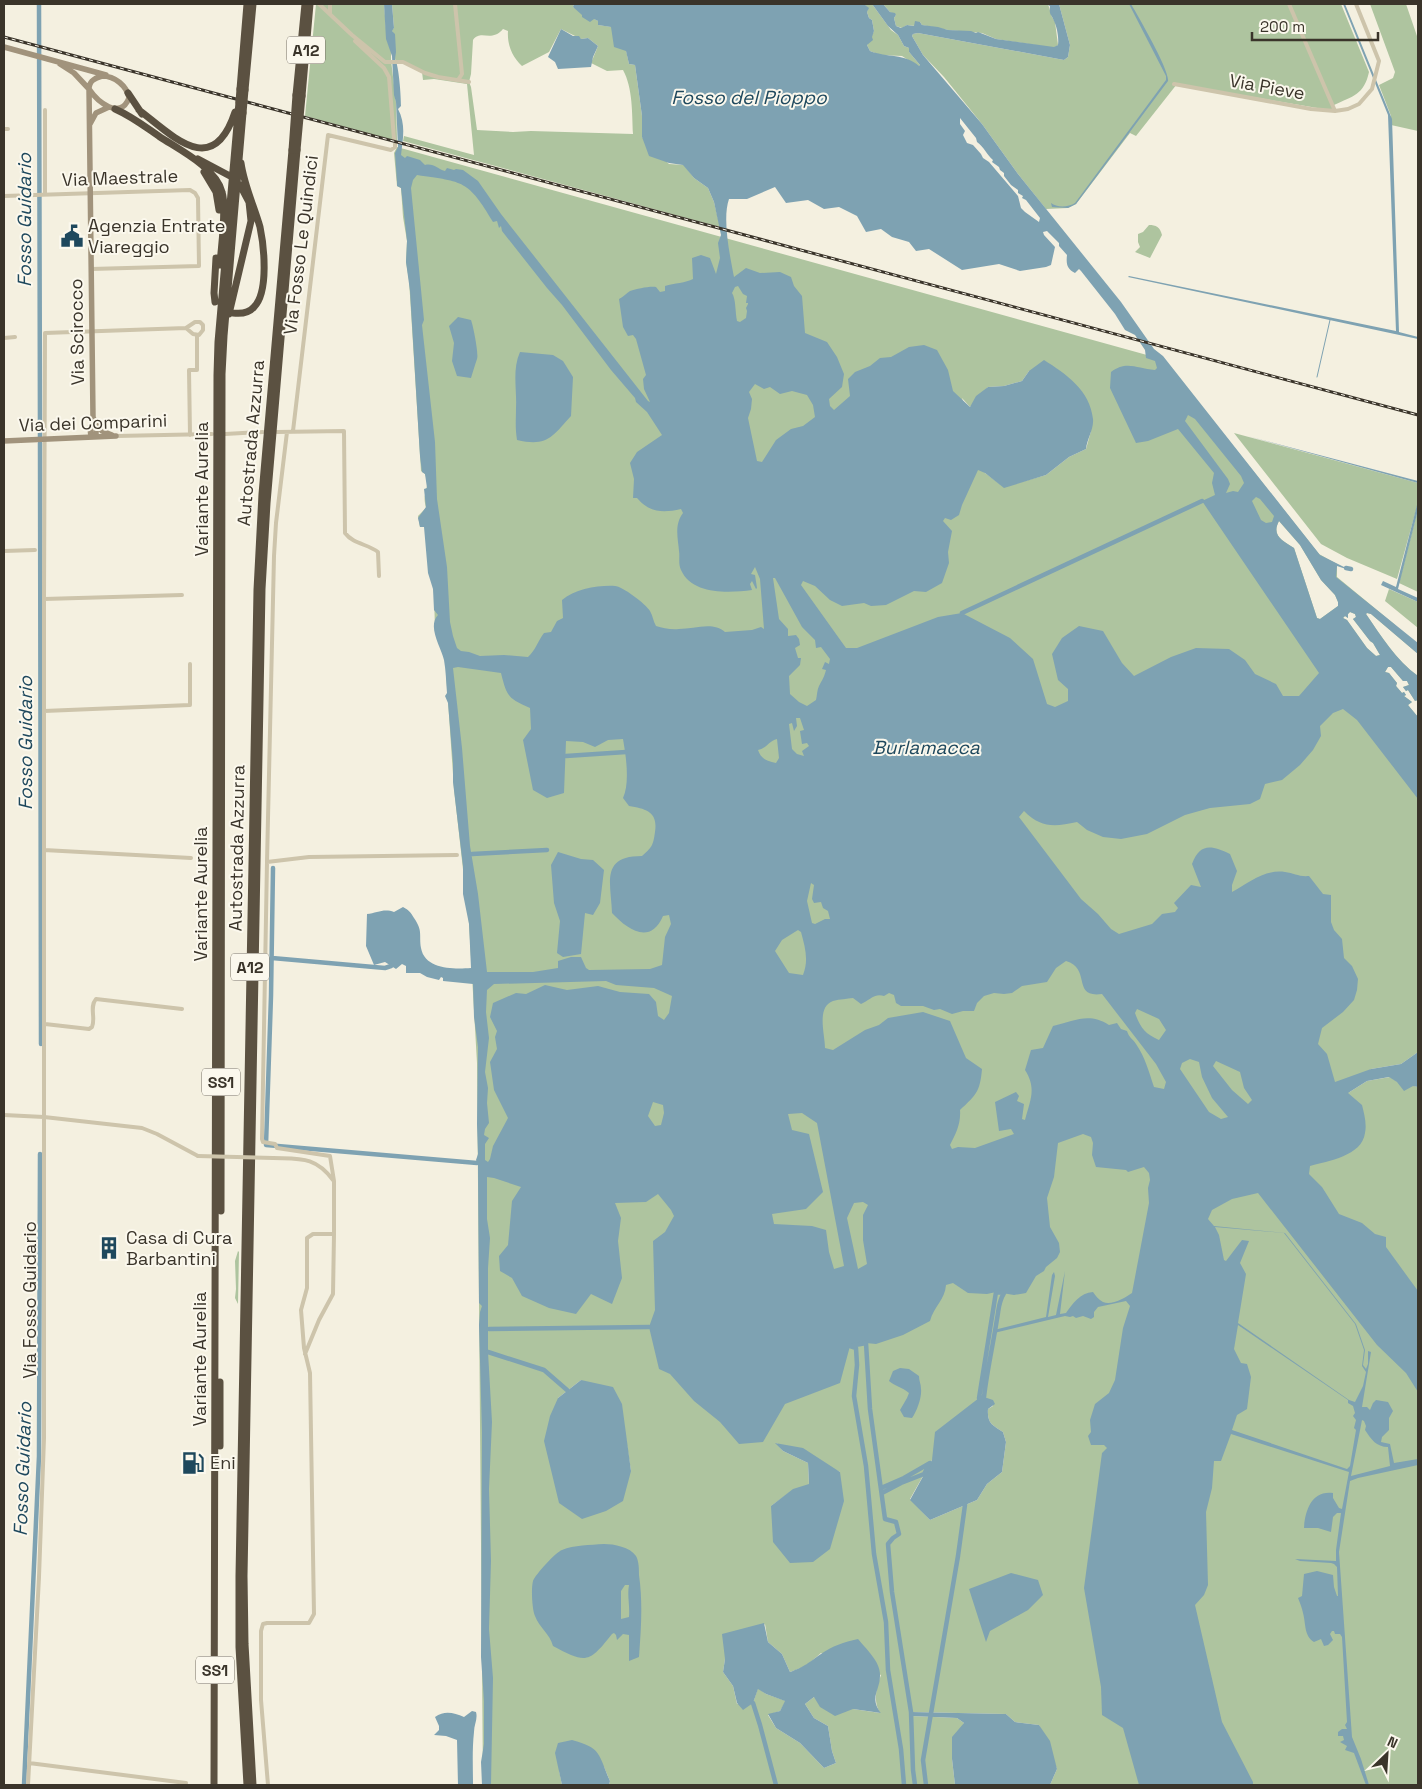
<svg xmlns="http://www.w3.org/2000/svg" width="1422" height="1789" font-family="'Space Grotesk',sans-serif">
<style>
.green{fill:#aec49f;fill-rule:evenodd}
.water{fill:#7ea2b2;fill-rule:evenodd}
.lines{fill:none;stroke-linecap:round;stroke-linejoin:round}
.stream{stroke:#7ea2b2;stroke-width:1}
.canal{stroke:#7ea2b2;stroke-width:4.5}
.street{stroke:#cdc4ab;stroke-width:4}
.secondary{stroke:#a1937c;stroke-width:5.5}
.highway{stroke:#5b5141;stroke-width:7}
.rail-casing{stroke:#3a342a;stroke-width:3}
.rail{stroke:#fbf8ed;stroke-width:1;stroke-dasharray:4;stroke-linecap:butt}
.street-bridge{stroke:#cdc4ab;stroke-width:4}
.highway-bridge{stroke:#5b5141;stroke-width:7}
.labels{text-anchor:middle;stroke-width:4;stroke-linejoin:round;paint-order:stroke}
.shield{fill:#fbf8ed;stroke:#746f64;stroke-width:1}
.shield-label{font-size:16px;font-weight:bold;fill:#3a342a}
.street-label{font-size:18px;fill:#3a342a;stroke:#fbf8ed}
.poi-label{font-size:18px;fill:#3a342a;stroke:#fbf8ed;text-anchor:start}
.water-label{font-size:19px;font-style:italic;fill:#1e485d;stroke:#fbf8ed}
</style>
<rect width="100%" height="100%" fill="#f4f0e0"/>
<!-- green -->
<path class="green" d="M316 4H384L387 40 391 51V60L396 102 397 141 305 116Z
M392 4H574L573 7 598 21V25L612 27 626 50 629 64 635 65 642 116V137L669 164 684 165 694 178 708 188 714 202 720 227 403 141 404 136 474 155 467 84 434 79 423 80 422 72 403 62H397L395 59V53L392 30 394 28ZM503 29 508 31C507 44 512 57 522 66L549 52 561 29 581 39 588 38 598 46 591 63 607 71 623 70C633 88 632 114 633 134L531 131 513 132 477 130 471 87 469 82 471 74 473 40C481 29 491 43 503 29Z
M864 4H872L891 30 898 35 904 46 909 48V52L920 65 919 67 902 56 880 55 870 51 867 45 874 31 872 20 869 18 867 12 868 8Z
M883 4H1048L1052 17 1055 22 1058 45 1054 48 996 39 982 33 948 30 922 25 920 22 915 26 907 25 902 28 896 26 894 18 896 15 890 12Z
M1057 4H1341L1369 72C1364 95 1353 96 1334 105L1335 111 1177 84 1136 136 1130 133 1076 204 1068 208 1046 209 1018 174 982 124 944 77 923 55 912 36 913 34 918 33 1064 60 1068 57 1070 45 1059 4Z
M1370 4H1406L1418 39V131L1391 125V116L1379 85 1393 78 1395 72Z
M397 147 1165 360 1319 554 1337 564V577L1394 624 1418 654 1371 614 1367 613 1366 614C1381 636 1396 660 1418 676V700L1415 701 1408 690 1406 691 1403 687 1409 685 1407 681H1403L1391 667H1388L1385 672 1389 673 1397 683 1396 686 1402 693 1404 692 1406 695 1404 696 1412 702 1408 705 1418 717V1052L1401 1064 1371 1069 1348 1093 1367 1081 1390 1077 1398 1082 1418 1087V1785H1050L1057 1769 1039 1725 1015 1722 1006 1714 911 1712V1716L957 1718 964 1723 952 1759 955 1785H609L610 1781 604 1767 559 1770 562 1785H483L477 1063 469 923 454 789 445 657 435 631 434 593 425 526 420 527 418 516 426 508C425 504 424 498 425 495 427 484 429 485 425 474L421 471 409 280 406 262 407 241 403 217 401 188 397 186 394 153ZM1029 371 1091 431 1086 449 1069 457 1046 475 1004 487 985 473 962 398 970 407 988 387 1004 386 1022 381ZM1279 521 1300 545 1321 580 1335 595 1338 602V606L1320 619 1317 618 1294 548C1283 541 1271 536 1279 521ZM1350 612 1355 614 1356 617 1353 619 1370 641 1373 643 1380 655 1376 656 1367 648 1347 620 1343 618 1345 616 1348 618V614ZM581 1380 626 1439 631 1471 558 1398ZM993 1400V1406L988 1409C987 1423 992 1425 1003 1432L1006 1442 1002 1472 987 1484 977 1500 930 1520 910 1499 932 1460ZM776 1443 840 1472 771 1506 793 1490 809 1485 808 1463 783 1451ZM765 1624 768 1642 782 1654 790 1672 806 1666 821 1653 881 1675C876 1688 873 1701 880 1713L853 1709 814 1697 805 1704 814 1718 828 1726 832 1751 836 1763 824 1768 800 1743 776 1728 768 1715 780 1711 786 1701 766 1694 758 1688 753 1703 737 1704 733 1686 723 1672 725 1659Z
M1149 225C1156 225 1160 227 1162 235L1150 258 1135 252 1140 247 1138 242V234L1143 232Z
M1234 433 1418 483V503L1397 579 1347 558 1321 544Z
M1418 509V592L1399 583Z
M1389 589 1418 602V628L1385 601Z
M238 1251 239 1252 238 1304 235 1298 236 1289 235 1261Z"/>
<!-- water -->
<path class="water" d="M384 4H392L394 28 392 31 395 34 396 52 395 59C399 66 401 96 401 106L398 109C406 124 403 138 401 155L405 158 407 156 420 160 425 165C434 163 437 169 445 171L447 168 454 170 456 169 463 170 478 181 501 214 648 401 650 402 644 389 643 379 646 375 636 339 633 335 628 336 623 327 619 299C623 297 627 293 630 291 637 289 649 286 656 287L660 292 665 291V286C674 283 686 283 693 279L692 258 701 255 710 258 716 274 720 258 718 243 721 235 714 202 708 188 694 178 683 165 669 163 649 156 642 137V116L635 65 629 64 626 51 614 47 611 27 598 25V21L594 19 590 22 582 17V15L573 7 574 4H864L869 8 867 12 869 18 872 20 874 31 872 37 873 40 867 45 870 51C887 58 905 53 919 66L920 65 909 52V48L904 46 898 35 888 26 872 4H883L890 12 895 13 896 15 894 18 896 26 901 28 907 25 914 26 915 21 920 22 922 25 938 27 948 30 971 31 976 33 978 32 996 39 1054 47 1058 45C1059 38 1057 27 1054 21 1051 13 1049 16 1050 6L1048 5 1059 4 1070 45 1068 57 1064 60 918 33 913 34 912 36 923 55 982 124 1018 174 1121 302 1154 349 1163 356 1320 555 1346 568H1343L1337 566 1336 577 1418 643V654L1371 614 1367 613 1366 614C1381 636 1396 660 1418 676V700L1415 701 1408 690 1406 691 1403 687 1409 685 1407 681H1403L1391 667H1388L1385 672 1389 673 1397 683 1396 686 1402 693 1404 692 1406 695 1404 696 1412 702 1408 705 1418 717V799L1357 720 1343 709 1333 713 1320 726 1321 736 1313 750 1300 765 1282 780 1265 784 1260 799 1250 804 1210 808 1185 815 1147 834 1121 839 1103 837 1087 830 1077 822C1054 827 1041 828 1024 811L1019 817 1081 899 1098 914 1111 929 1119 934 1152 924 1162 914 1175 912 1178 908 1174 903 1191 885 1201 887 1192 864C1200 843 1211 845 1230 854L1237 871 1232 885V892C1249 883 1264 869 1285 872 1294 873 1299 877 1309 876L1323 894 1331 895V922L1334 930 1342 939 1344 958 1352 966 1358 979 1357 990 1354 1000 1343 1012 1322 1028 1318 1044 1327 1054 1335 1082 1371 1069 1401 1064 1418 1052V1087L1413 1086 1404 1091 1397 1082 1389 1077 1367 1081 1348 1093 1362 1105C1364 1113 1367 1124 1365 1133 1362 1156 1328 1161 1310 1166L1309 1174 1322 1187 1339 1214 1362 1223 1375 1234 1386 1237V1247L1418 1291V1392L1406 1373 1377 1345 1258 1193 1232 1199 1212 1210 1208 1219 1214 1226 1285 1233 1356 1324 1365 1350 1363 1365 1366 1369 1368 1364V1351L1371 1352 1362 1407H1367L1370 1410 1373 1403 1376 1400 1388 1402 1393 1411 1389 1418V1430L1382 1437 1381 1442 1390 1444 1394 1463 1418 1459V1465L1358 1478 1350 1481 1339 1552 1352 1737 1361 1759 1369 1785H1366L1354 1753 1345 1750 1347 1746 1340 1742 1344 1740 1343 1736H1338V1732L1342 1729H1347L1345 1725 1347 1722 1342 1637 1340 1634H1335L1334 1631H1332L1330 1634 1333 1640 1328 1645 1324 1646 1321 1639 1314 1642C1304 1636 1306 1624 1303 1613 1302 1608 1300 1603 1298 1598L1302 1596 1304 1574 1317 1571 1333 1575 1334 1587 1337 1596H1338L1337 1567 1334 1564 1331 1563 1300 1561 1295 1559 1336 1561V1550L1341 1513H1337L1333 1517 1331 1532 1318 1528H1304C1305 1510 1312 1490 1333 1493V1498L1339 1508 1342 1509 1349 1472 1231 1434 1221 1461H1214L1212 1488 1206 1512 1208 1585 1204 1595 1195 1605 1222 1722 1253 1782V1785H1139L1123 1728 1102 1715 1101 1687 1084 1588 1102 1453 1107 1448 1104 1445H1091L1088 1436 1091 1432 1090 1420 1095 1404 1109 1393 1115 1380 1123 1328 1130 1306 1126 1301 1098 1307 1094 1312V1317L1091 1319 1083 1316 1076 1318 1073 1316 1070 1317 1065 1316 994 1333V1330L1046 1317 1052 1275 1054 1272 1055 1276 1048 1317 1056 1315 1065 1271 1060 1314 1066 1313C1073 1303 1080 1293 1093 1292 1095 1295 1099 1300 1103 1302 1111 1306 1125 1298 1132 1293L1149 1203 1148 1188 1150 1180 1149 1173 1144 1167 1128 1172 1126 1170 1096 1167 1092 1155 1093 1143 1091 1137 1083 1134 1058 1143 1054 1177 1047 1198 1050 1227 1059 1243 1060 1252 1057 1258 1046 1267 1044 1271 1036 1276 1026 1293 1014 1295 996 1292 987 1294 968 1293 953 1283 946 1285C945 1300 934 1306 930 1321L903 1335 876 1344 866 1343 850 1346 840 1383 785 1404 763 1442 739 1444 720 1422 694 1401 670 1374 659 1369 649 1327 655 1310 653 1241 665 1232 674 1216 671 1210 658 1194 646 1202 615 1203 621 1218 618 1241 622 1278 612 1304 591 1294 576 1314 549 1308 522 1296 512 1278 500 1271 499 1256 508 1245 512 1201 521 1187 494 1178 487 1177V1219L490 1238 488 1268V1352L492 1422 489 1489 491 1561 489 1629 493 1678 491 1785H482L481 1762 484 1744V1701L481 1657 482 1432 479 1325 480 1312 482 1306 479 1303 478 1165 476 1160 478 1154 477 1124 478 1047 474 1017 473 984 443 981V978L441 977 439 980 427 977 420 973H406V966L402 964 396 969 385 962 374 965 366 946 367 914C377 913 384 908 394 912L403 907C409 910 411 913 414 918 423 931 419 934 421 948 425 970 454 969 471 968L469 924 463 894V866L453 782V763L448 703 445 696 447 693C446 682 446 671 444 660 441 647 427 627 438 615L434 610 433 589 428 573 424 527H420L418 518 426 507 424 489 427 488 425 474 422 472 420 456 410 291 406 262 407 241 401 188 397 186V182L395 153 398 147 396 102 394 95 392 56 386 39ZM960 118 976 138 977 142C984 147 987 155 993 160L992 162 999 167 1000 170 1004 173V176L1011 185 1018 190V193L1023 196 1022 198 1026 200 1040 218 1039 222 1025 212 1021 208 1018 196 989 162 983 158 981 154 973 145 967 143 963 135 965 131 960 124ZM417 175C464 182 468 180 493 222L497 221 499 228 501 226 502 231 547 288 562 305 611 370 635 398 636 402 647 412 662 435 637 452 630 463 634 479 633 498H637C650 513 663 513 681 509L683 513C674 525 678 538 679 551 680 557 678 564 681 570 692 595 729 593 752 590L750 584 752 581 756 589 757 588 755 575 751 574 755 567 760 579 764 629 761 627 752 630 725 632C713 621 694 629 679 629 671 630 663 628 656 626 653 621 653 616 650 611 646 604 622 586 615 586 599 585 575 589 562 600L563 618 557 621 551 632 544 633C538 641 535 651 528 657L504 655 480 656 469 652 461 651 457 648 453 636 450 622 447 567 437 499 435 442 422 325 424 320 411 188 413 180ZM775 187 786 203 808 200 824 209 839 207 857 216 866 232 881 229 892 237 909 242 916 251 929 249 962 270 999 264 1020 271 1046 267 1051 265 1055 247 1044 235 1043 232 1047 231 1059 243V246L1067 255C1066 264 1067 269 1075 273L1079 269 1081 271 1115 314 1125 330 1135 335 1145 350 1146 358 1155 361 1157 368 1155 370C1137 369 1127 360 1111 372L1110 388 1136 443 1148 441 1178 429 1214 473 1212 483 1215 495 1202 501 1319 673 1299 696H1283L1276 684 1255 674 1245 660 1229 649 1196 648 1171 657 1134 676 1122 663 1103 631 1079 626 1062 638 1052 654 1058 680 1068 689V701L1055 707 1047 704 1033 659 1010 638 962 613 938 617 857 648H846L801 585 803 581 815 586 830 600 842 606 864 603 871 606 886 605 914 591 926 592 942 583 949 563 948 552 952 531 943 521 945 518 951 520 959 515 962 505 978 470 985 473 1004 488 1046 475 1069 457 1086 449C1087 439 1094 429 1093 419 1090 390 1066 374 1044 360L1029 371 1022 381 1004 386 988 387 976 396 970 407 953 391 948 370 937 350 924 345 909 347 891 357 880 358 870 366 855 372 848 379 850 396 834 410 830 406 829 399 842 387 844 374 837 357 827 342 805 333 802 296 794 286 791 277 780 272 760 273 746 268 734 277C730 256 722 219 729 199H747ZM738 286 743 294 747 296 746 303H748V304L746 308 747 311 746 318 740 322 737 321C735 312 736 299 732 293L735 287ZM755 384 764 389 770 387 780 394 792 391 807 395 813 405 815 417 803 426 791 429 776 440 762 462 757 461 748 418 751 409 752 399 749 392ZM1188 415 1195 419 1241 476 1244 483 1238 492 1233 491 1226 493 1230 484 1228 479 1185 421ZM1256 497 1260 499 1274 516 1272 522 1266 523 1261 520 1252 501ZM1279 521 1300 545 1321 580 1335 595 1338 602V606L1320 619 1317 618 1294 548C1283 541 1271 536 1279 521ZM773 578H775L802 627 815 640 816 648 821 647 830 659 829 664 825 662 822 669 826 670C824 678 822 680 819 686 817 690 817 696 816 700L807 706 799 702 790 694 789 676 800 665 801 658H798L795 648 800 645 799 639 796 635 788 636V629L779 619ZM1350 612 1355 614 1356 617 1353 619 1370 641 1373 643 1380 655 1376 656 1367 648 1347 620 1343 618 1345 616 1348 618V614ZM458 667 501 673C507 697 508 698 530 708L531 729 523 740 533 790 547 798 564 793 566 741 583 742 595 747 608 740 623 739C626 756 630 783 623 798L629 806C647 809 658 812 655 832 653 846 652 847 642 856 600 856 611 883 612 913 627 929 650 946 663 916L669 915 671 924 665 937 662 965 650 969 589 970 586 968 581 957H571L558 961V968L533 972H487L478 894 470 846 462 748 453 668ZM796 718H800L804 730 800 731 802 744 807 743 809 746 802 751 804 756 797 754 792 749 789 724 792 723 794 731 797 726ZM777 739 779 758 776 763C767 761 761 759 758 750 767 748 769 741 777 739ZM811 883 814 885 812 899 814 903 821 902 823 908 828 911 830 919H825L815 924 812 923 807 901ZM798 930 801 932C805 947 809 960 803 975L789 973 775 951 782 940ZM1066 961C1092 969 1071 998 1102 994L1156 1064 1166 1082 1164 1089 1154 1087C1149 1072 1145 1057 1136 1044 1133 1039 1129 1038 1127 1031L1121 1029 1117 1023 1109 1025C1089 1012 1074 1021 1053 1026L1043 1048 1031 1050 1025 1070C1037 1089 1030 1100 1025 1120L1022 1119 1024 1104 1017 1101 1019 1096 1016 1092 995 1102 999 1131 1011 1129 1014 1134 975 1148 958 1147 952 1149 950 1145C956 1133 961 1124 960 1110 976 1095 980 1092 982 1069L966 1058 950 1021 923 1012 888 1018 879 1025 865 1030 833 1050 825 1048C825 1034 816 1007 833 1001 840 999 847 999 853 998L861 1004C869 1001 874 993 884 996L889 993 894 995 896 1003 901 1006H923L934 1010 940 1009 952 1014 963 1011H974L977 1003 984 996 994 993 1004 994 1012 993 1022 986 1047 982 1056 968ZM606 981 616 985 654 988 672 996 669 1013 664 1020 658 1016 656 1002 649 994 620 992 598 986 567 990 545 985 526 994 516 993 493 1003 490 1017 497 1031 495 1037 497 1049 490 1062 494 1090 508 1118 493 1146 490 1159 488 1162 485 1160V1144L489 1138 484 1135 485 1129 489 1123 487 1103 488 1088 485 1072 489 1038 486 1012 487 990 494 984ZM1137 1009 1159 1019 1166 1030 1159 1040C1145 1034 1140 1027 1135 1013ZM1190 1059 1199 1062 1202 1077 1212 1098 1228 1117 1221 1119 1209 1112 1180 1069 1182 1063ZM1216 1061 1240 1072 1244 1088 1252 1100 1248 1104 1232 1090 1213 1066ZM653 1102 663 1105 664 1113 661 1125 655 1126 648 1116ZM802 1113 817 1123 844 1266 834 1269 829 1252 826 1230 812 1226 774 1224 772 1214 806 1209 823 1192 809 1134 792 1130 788 1114ZM863 1202 868 1205 863 1215V1240L867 1264 858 1269 847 1218 854 1203ZM1215 1227 1284 1233 1355 1324 1364 1350 1362 1366 1366 1372 1363 1386 1355 1402 1349 1400 1238 1323 1246 1274 1240 1263 1249 1241 1242 1240 1226 1261 1224 1260 1219 1235ZM1238 1325 1348 1400V1403L1353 1406 1355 1413 1353 1416 1356 1420 1354 1428 1356 1430 1350 1466 1347 1469 1232 1430 1237 1415 1247 1409 1251 1377 1247 1364 1241 1363 1234 1349ZM1362 1420 1364 1421 1366 1426 1365 1430C1371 1439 1376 1447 1388 1447L1390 1466 1351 1476Z
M1129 4H1131C1138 16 1170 71 1168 81L1076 204 1068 208 1052 207 1051 203C1057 208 1069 207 1075 203L1166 80V76Z
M1343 4H1345L1392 119 1399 332 1418 337V339L1128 277 1129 276 1396 331 1388 115Z
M561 29 573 36H579L581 39 588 38 598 46 593 57 591 67 558 69 555 62 548 57Z
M458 317 471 320C473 325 479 354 477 359 475 365 473 371 471 378L457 376 452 361 454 343 449 326Z
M520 352 553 355 563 361 573 377 571 416C552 437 547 447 517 440 515 426 516 422 516 408 517 389 512 370 520 352Z
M1247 436 1418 481V483Z
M1418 501V510L1398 589 1418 598V602L1381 585 1383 581 1396 587Z
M558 852 581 859 593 860 604 870 600 903 593 915 585 913 581 954 563 957 557 953 560 921 554 903 551 865Z
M900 1368 909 1369 919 1376C919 1381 921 1384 921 1389 922 1397 917 1411 912 1418L904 1417 900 1410 907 1398 909 1393C902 1387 895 1386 889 1381L893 1371Z
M581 1380 613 1387 622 1404 631 1471 623 1501 606 1511 582 1519 559 1503 544 1441 550 1416 558 1398Z
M984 1397 993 1400 995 1404 988 1409C987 1423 992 1425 1003 1432L1006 1442 1002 1472 987 1484 977 1500 930 1520 910 1500 932 1460 935 1432 979 1398Z
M775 1443 803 1448 840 1472 844 1501 830 1549 813 1562 790 1563 773 1542 771 1506 793 1489 809 1484 808 1463 783 1451Z
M604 1544C614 1544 630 1547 636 1556 639 1561 639 1570 639 1575 643 1603 641 1629 639 1657L629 1661V1635L623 1634 617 1640 616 1635 614 1633 612 1634C589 1663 587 1664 553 1646 550 1634 539 1627 535 1616 532 1609 531 1588 533 1581 535 1575 556 1552 562 1550 574 1545 590 1545 604 1544ZM625 1585H629C627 1596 630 1605 629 1617L621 1619V1591Z
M1011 1573 1038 1580 1043 1595 1028 1610 990 1631 986 1642 969 1589Z
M764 1623 768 1642 782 1654 790 1672C806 1666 808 1663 821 1654 832 1646 844 1642 858 1639 866 1649 881 1662 880 1676 880 1690 869 1698 881 1713L853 1709 835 1716 820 1707 814 1697 805 1704 814 1718 828 1726 832 1751 836 1763 824 1768 800 1743 776 1728 768 1714 780 1711 785 1701 766 1694 758 1689 753 1703 743 1710 737 1703 733 1686 723 1672 725 1659 722 1634Z
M472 1711 476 1712C478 1719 474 1725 474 1732 472 1750 473 1768 473 1785H458L457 1740 446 1736 434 1735 439 1730V1726L435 1717C445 1710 454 1713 464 1717Z
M911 1712 1006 1714 1015 1722 1039 1725 1050 1741 1057 1769 1050 1785H955L952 1759V1737L964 1723 957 1718 911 1716Z
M572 1740C602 1748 598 1754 610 1781L609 1785H562L555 1753 558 1743Z"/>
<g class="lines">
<!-- stream -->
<path class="stream" d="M1317 377 1330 320"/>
<!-- canal -->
<path class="canal" d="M39 4 40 437
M40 443 41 1044
M1346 568 1351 569
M962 613 1202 501
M566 756 626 752
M472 854 547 850
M273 868 271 996 266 1145 477 1163
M272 958 385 968 391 966
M996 1292 1004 1293C998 1303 999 1309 997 1319 993 1345 987 1371 984 1397L979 1398Z
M489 1329 649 1327
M488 1352 544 1370 567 1390
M881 1488 904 1478 930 1463 924 1474 901 1483 882 1493
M753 1703 760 1725 776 1785
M24 1785 39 1456 40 1154
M904 1785 901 1749 888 1670 886 1622 874 1554 866 1466 854 1396 857 1365 856 1348 850 1346 866 1343 870 1409 885 1519 896 1522 899 1534 893 1538 888 1544 892 1592 911 1712 913 1770 915 1785
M926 1785 923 1760 958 1556 965 1505"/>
<!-- street -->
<path class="street" d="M319 4 352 35 385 62H403L425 73 438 77 469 82
M455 4 462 74 458 80
M1289 4 1335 111
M330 13V4
M355 41 384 68 389 77 394 139
M1174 84 1311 109 1335 111 1348 109 1359 104 1372 89 1379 61 1356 4
M45 110V194
M4 129H8
M4 196 190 190 195 193 198 198 199 266 91 269
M195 322H200L203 325V330L199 335 193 334 186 328Z
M4 338 15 337
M293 431 328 135 391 150 395 147V144
M277 432 344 431 345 533C353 544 368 544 378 552L379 576
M287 432 276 523 274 556 267 862 309 857 457 855
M225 434 263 432
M190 435 189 370H197V335
M116 436 212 434
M4 551 35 550
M44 599 182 595
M44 711 190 705V664
M44 850 191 858
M267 862 262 1139 263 1142 275 1144 277 1148 330 1156 334 1181V1234H313L307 1238V1288L301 1310 304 1348 310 1373 314 1614 309 1623H267L263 1624 261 1631V1700L268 1785
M45 1024 89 1029 92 1027C96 1018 89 1007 96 999L182 1009
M4 1115 44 1117 142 1128 157 1134 198 1156
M273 1158C300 1159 315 1156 333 1180
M305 1354 319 1320 333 1294 334 1234
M29 1763 186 1783
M28 1785 39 1577 44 1438V599L45 333 186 328"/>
<!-- secondary -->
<path class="secondary" d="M4 47 106 75
M60 64 74 73 89 89
M102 76C115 76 127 86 129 98 120 121 97 101 89 89 89 81 95 78 102 76Z
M89 89 93 417 96 424V437
M90 124 96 113 109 107
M96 424 102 431 112 435
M91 437 90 428 93 417
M4 441 116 436"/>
<!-- highway -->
<path class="highway" d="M240 89 247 4
M245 90 253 4
M128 93 142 114
M296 95 305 4
M302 96 310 4
M115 109C133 117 144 126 160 137 180 150 216 168 222 192 227 209 221 247 220 265
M139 110C174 137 213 179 235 112
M198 159 230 176
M204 172 216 192 219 210
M215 302 214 293 216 258
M233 313C241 314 249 313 254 307 269 292 264 246 260 227 254 206 244 185 241 163
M229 314 251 221 249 202 240 185
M221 1211 222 374 224 336 243 113
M220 1446V1382
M214 1785 217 375 218 342 239 102
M247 1785 239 1647V1576L257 590 262 494 292 150
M253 1785 245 1644 244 1576 262 589 267 503 297 150"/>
<defs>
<path id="rail" d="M4 37 1418 415"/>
</defs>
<!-- rail casing -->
<use href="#rail" class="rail-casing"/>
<!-- rail -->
<use href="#rail" class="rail"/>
<!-- street-bridge -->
<path class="street-bridge" d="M198 1156 273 1158"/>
<!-- highway-bridge -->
<path class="highway-bridge" d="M239 102 240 89
M243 113 245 90
M292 150 296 95
M297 150 302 96"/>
</g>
<!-- icons -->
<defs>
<symbol id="civic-bare" viewBox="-9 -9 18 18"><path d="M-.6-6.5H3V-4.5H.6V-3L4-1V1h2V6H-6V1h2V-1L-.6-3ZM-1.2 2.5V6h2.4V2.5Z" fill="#1e485d" stroke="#fbf8ed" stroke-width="2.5" paint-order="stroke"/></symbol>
<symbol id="building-bare" viewBox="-9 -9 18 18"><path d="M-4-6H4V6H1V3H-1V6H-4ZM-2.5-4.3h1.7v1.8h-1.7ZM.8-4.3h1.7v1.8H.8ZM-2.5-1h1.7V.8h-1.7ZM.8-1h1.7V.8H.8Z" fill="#1e485d" stroke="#fbf8ed" stroke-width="2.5" paint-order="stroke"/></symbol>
<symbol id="fuel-bare" viewBox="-9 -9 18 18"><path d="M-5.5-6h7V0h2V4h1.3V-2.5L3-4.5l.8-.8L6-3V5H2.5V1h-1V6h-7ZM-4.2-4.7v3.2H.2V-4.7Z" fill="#1e485d" stroke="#fbf8ed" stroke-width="2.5" paint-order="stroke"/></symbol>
</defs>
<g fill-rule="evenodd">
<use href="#civic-bare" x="56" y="220" width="32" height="32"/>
<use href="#building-bare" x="93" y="1232" width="32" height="32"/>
<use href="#fuel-bare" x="177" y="1447" width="32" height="32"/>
</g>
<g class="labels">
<!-- shield labels -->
<g class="shield">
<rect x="287" y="36.5" width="38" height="27" rx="4"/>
<rect x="231" y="953.5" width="38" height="27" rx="4"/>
<rect x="202" y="1068.5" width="38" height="27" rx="4"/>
<rect x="196" y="1656.5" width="38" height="27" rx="4"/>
</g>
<g class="shield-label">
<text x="306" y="56">A12</text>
<text x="250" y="973">A12</text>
<text x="221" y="1088">SS1</text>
<text x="215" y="1676">SS1</text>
</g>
<!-- street labels -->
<g class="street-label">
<text transform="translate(1267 87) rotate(10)" y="6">Via Pieve</text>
<text transform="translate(120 178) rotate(-2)" y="6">Via Maestrale</text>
<text transform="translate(301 245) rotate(-83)" y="6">Via Fosso Le Quindici</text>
<text transform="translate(77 332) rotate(-91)" y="6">Via Scirocco</text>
<text transform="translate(93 423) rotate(-2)" y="6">Via dei Comparini</text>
<text transform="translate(251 443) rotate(-85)" y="6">Autostrada Azzurra</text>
<text transform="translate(202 489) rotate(-90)" y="6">Variante Aurelia</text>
<text transform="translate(237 848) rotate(-89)" y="6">Autostrada Azzurra</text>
<text transform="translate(201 894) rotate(-90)" y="6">Variante Aurelia</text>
<text transform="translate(30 1300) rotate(-90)" y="6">Via Fosso Guidario</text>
<text transform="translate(200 1359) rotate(-90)" y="6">Variante Aurelia</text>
</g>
<!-- poi labels -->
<g class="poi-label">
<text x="88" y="232">Agenzia Entrate<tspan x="88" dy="21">Viareggio</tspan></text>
<text x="126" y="1244">Casa di Cura<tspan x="126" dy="21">Barbantini</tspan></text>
<text x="210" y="1469">Eni</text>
</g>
<!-- water labels -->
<g class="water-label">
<text x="749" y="104">Fosso del Pioppo</text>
<text transform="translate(24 220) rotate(-90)" y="7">Fosso Guidario</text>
<text transform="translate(25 743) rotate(-90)" y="7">Fosso Guidario</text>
<text x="926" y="754">Burlamacca</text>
<text transform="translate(22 1469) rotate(-88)" y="7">Fosso Guidario</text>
</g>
</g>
<!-- border -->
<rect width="1422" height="1789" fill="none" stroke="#3a342a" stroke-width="10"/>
<!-- north arrow -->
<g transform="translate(1387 1754) rotate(25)" stroke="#fbf8ed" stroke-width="4" paint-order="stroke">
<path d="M0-4L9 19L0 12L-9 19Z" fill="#3a342a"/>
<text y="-8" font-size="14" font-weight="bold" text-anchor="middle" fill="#3a342a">N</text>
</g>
<!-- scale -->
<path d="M1252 32v8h126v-8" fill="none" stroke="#3a342a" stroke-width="2.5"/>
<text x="1260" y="32" font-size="15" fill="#3a342a" stroke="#fbf8ed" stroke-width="4" paint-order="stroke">200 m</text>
</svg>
